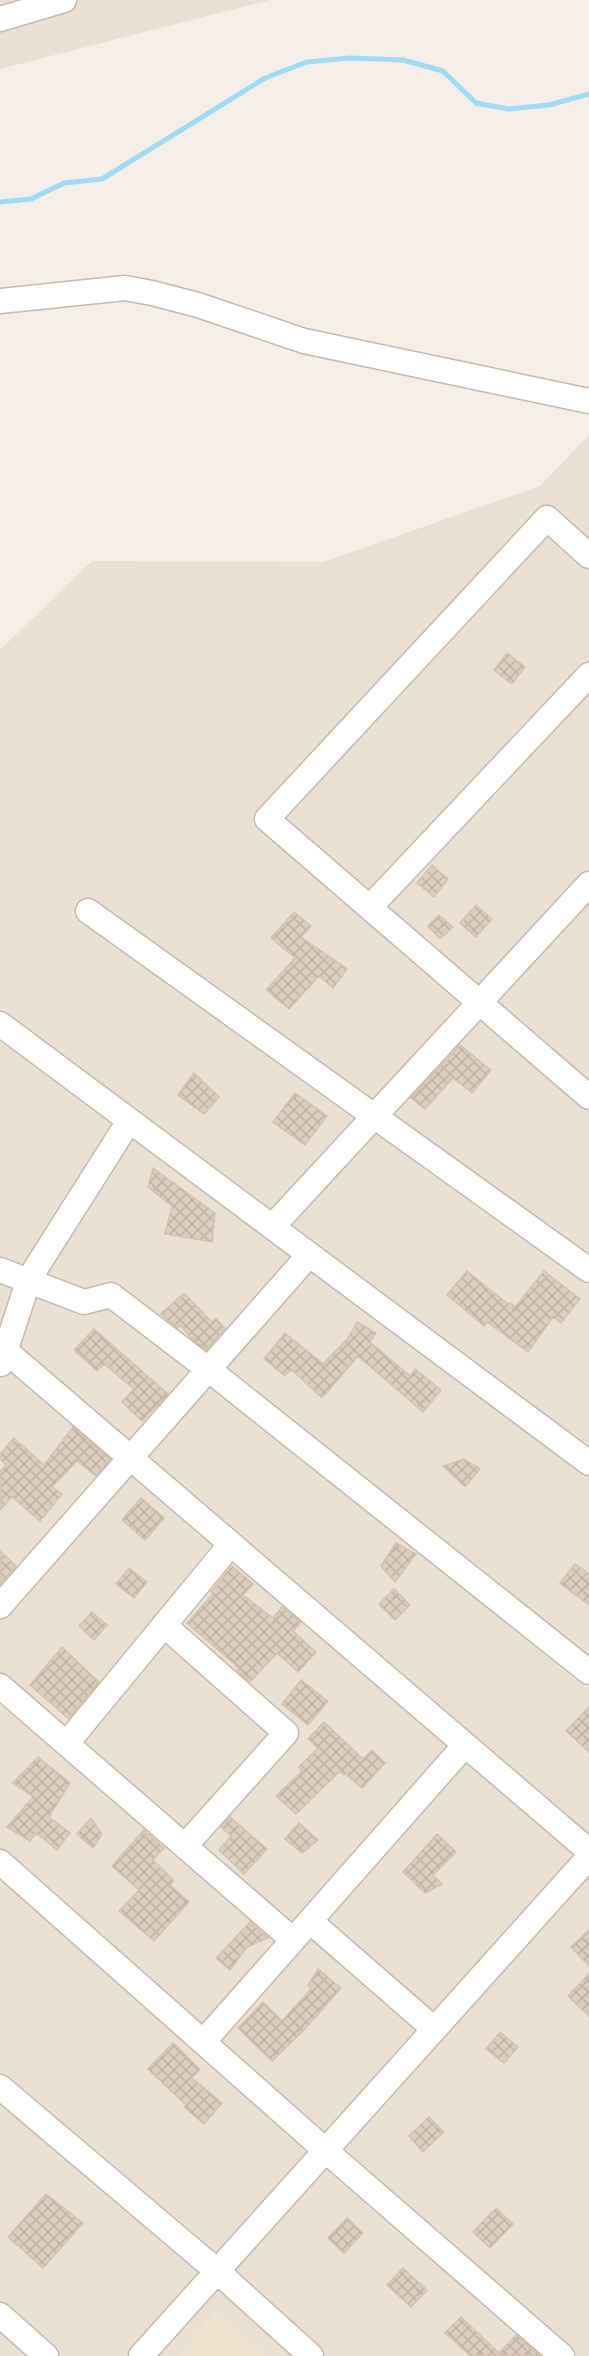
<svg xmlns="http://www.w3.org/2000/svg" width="589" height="2356" font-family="Ubuntu,sans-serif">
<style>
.residential{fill:#eae1d4}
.education{fill:#f0e3cf}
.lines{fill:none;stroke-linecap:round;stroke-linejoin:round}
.stream{stroke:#9ddbf8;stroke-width:5}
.building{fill:url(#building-cross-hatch);stroke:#d4c1ad;stroke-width:1.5}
.minor-casing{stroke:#c5b9ab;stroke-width:27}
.minor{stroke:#fff;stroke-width:24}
</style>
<defs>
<pattern id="building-cross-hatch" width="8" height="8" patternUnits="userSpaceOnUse" patternTransform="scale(1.5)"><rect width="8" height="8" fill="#dbcdbe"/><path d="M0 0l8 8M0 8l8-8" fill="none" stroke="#bdb1a4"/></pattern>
</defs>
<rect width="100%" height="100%" fill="#f5efe7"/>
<!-- residential -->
<path class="residential" d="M0 0H270L0 69Z
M589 435V2356H0V650L92 561 323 562 540 486Z"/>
<!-- education -->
<path class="education" d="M216 2311 267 2356H177Z"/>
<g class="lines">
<!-- stream -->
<path class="stream" d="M0 202 31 199 64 183 102 179 265 78 307 62 350 58 403 60 443 71 476 103 508 109 549 105 589 94"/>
</g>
<!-- building -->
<path class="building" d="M507 653 525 667 512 684 494 670Z
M432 865 448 879 434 897 417 883Z
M476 905 492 919 476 937 460 923Z
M294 912 311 926 301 937 347 969 333 988 319 976 289 1009 266 990 295 958 271 938Z
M439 915 453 927 440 939 428 926Z
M460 1045 491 1070 472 1093 453 1078 425 1109 411 1098Z
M194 1073 219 1097 204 1114 178 1095Z
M295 1093 327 1116 305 1145 273 1122Z
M153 1168 215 1213 212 1242 165 1234 172 1206 148 1187Z
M467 1271 508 1304 510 1303 515 1307 544 1271 580 1299 561 1323 553 1317 528 1352 487 1322 484 1326 447 1295Z
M184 1293 212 1322 216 1318 225 1329 206 1350 192 1339 180 1325 177 1328 161 1314Z
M357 1322 376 1333 370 1342 410 1376 415 1369 441 1390 423 1412 358 1356 322 1398 291 1369 285 1376 264 1359 285 1333 323 1364 348 1338Z
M94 1329 168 1394 142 1421 122 1402 134 1389 104 1364 97 1371 74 1350Z
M73 1427 110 1459 96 1476 77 1461 52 1487 62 1494 40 1521 12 1497 0 1510V1472L6 1465 0 1459V1454L14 1438 44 1465Z
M464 1459 480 1469 465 1487 443 1466Z
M141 1498 164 1518 145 1540 122 1520Z
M396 1543 416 1554 395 1582 381 1566Z
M0 1551 16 1566 0 1584Z
M575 1564 589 1574V1605L560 1583Z
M232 1566 253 1584 243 1595 273 1618 282 1607 301 1622 293 1631 316 1652 298 1672 277 1653 250 1682 237 1671 239 1668 187 1623 213 1594 211 1592Z
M129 1568 147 1582 134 1598 116 1584Z
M394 1589 410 1605 395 1620 379 1604Z
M92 1612 107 1625 94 1640 79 1626Z
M62 1647 99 1682 69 1719 30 1685Z
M301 1680 328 1701 308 1725 282 1704Z
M589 1707V1752L566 1731Z
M324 1722 363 1759 372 1750 385 1763 362 1788 346 1774 344 1775 340 1771 296 1814 276 1796 302 1771 299 1767 318 1748 308 1739Z
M38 1757 70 1783 49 1817 70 1833 57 1850 36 1833 30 1841 7 1827 33 1797 13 1783Z
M230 1817 267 1849 244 1874 219 1850 231 1836 221 1827Z
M91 1818 102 1834 93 1848 77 1834Z
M299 1823 318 1840 302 1853 285 1839Z
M144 1830 164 1848 153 1860 174 1881 170 1885 189 1902 154 1941 119 1911 139 1890 112 1866Z
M437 1834 456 1852 433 1875 442 1884 425 1893 403 1872Z
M250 1922 268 1938 247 1947 230 1970 216 1958Z
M589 1930V1966L571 1947Z
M318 1969 341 1988 304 2030 272 2061 238 2028 263 2002 282 2021 311 1989 308 1985Z
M589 1974V2016L568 1996Z
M500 2032 518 2047 504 2063 486 2049Z
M173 2043 200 2069 192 2078 222 2103 204 2124 184 2107 186 2105 148 2069Z
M429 2117 444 2132 423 2152 409 2136Z
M46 2194 83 2223 43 2268 8 2237Z
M496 2208 513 2224 490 2248 473 2232Z
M347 2218 363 2233 344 2253 328 2238Z
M403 2268 427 2290 411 2307 387 2285Z
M461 2317 499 2353 516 2335 540 2356H471L445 2333Z"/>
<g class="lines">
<defs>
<path id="minor" d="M0 19 64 0
M0 301 125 288 152 293 198 305 304 341 589 401
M589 556 547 518 267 819 589 1097
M370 907 589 675
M88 911 589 1270
M0 1024 589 1463
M272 1227 589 884
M0 1270 84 1302 111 1295 208 1369 589 1672
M6 1351 589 1851
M1 1364 29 1279 129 1121
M0 1606 309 1255
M164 1625 286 1733 185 1846
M0 1686 293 1940
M67 1743 231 1544
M0 1862 325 2150 562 2356
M310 1921 434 2029
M204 2041 465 1745
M0 2087 217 2271 311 2356
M0 2315 46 2356
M141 2356 589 1857"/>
</defs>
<!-- minor casing -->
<use href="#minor" class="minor-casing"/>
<!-- minor -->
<use href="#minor" class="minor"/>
</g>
</svg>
